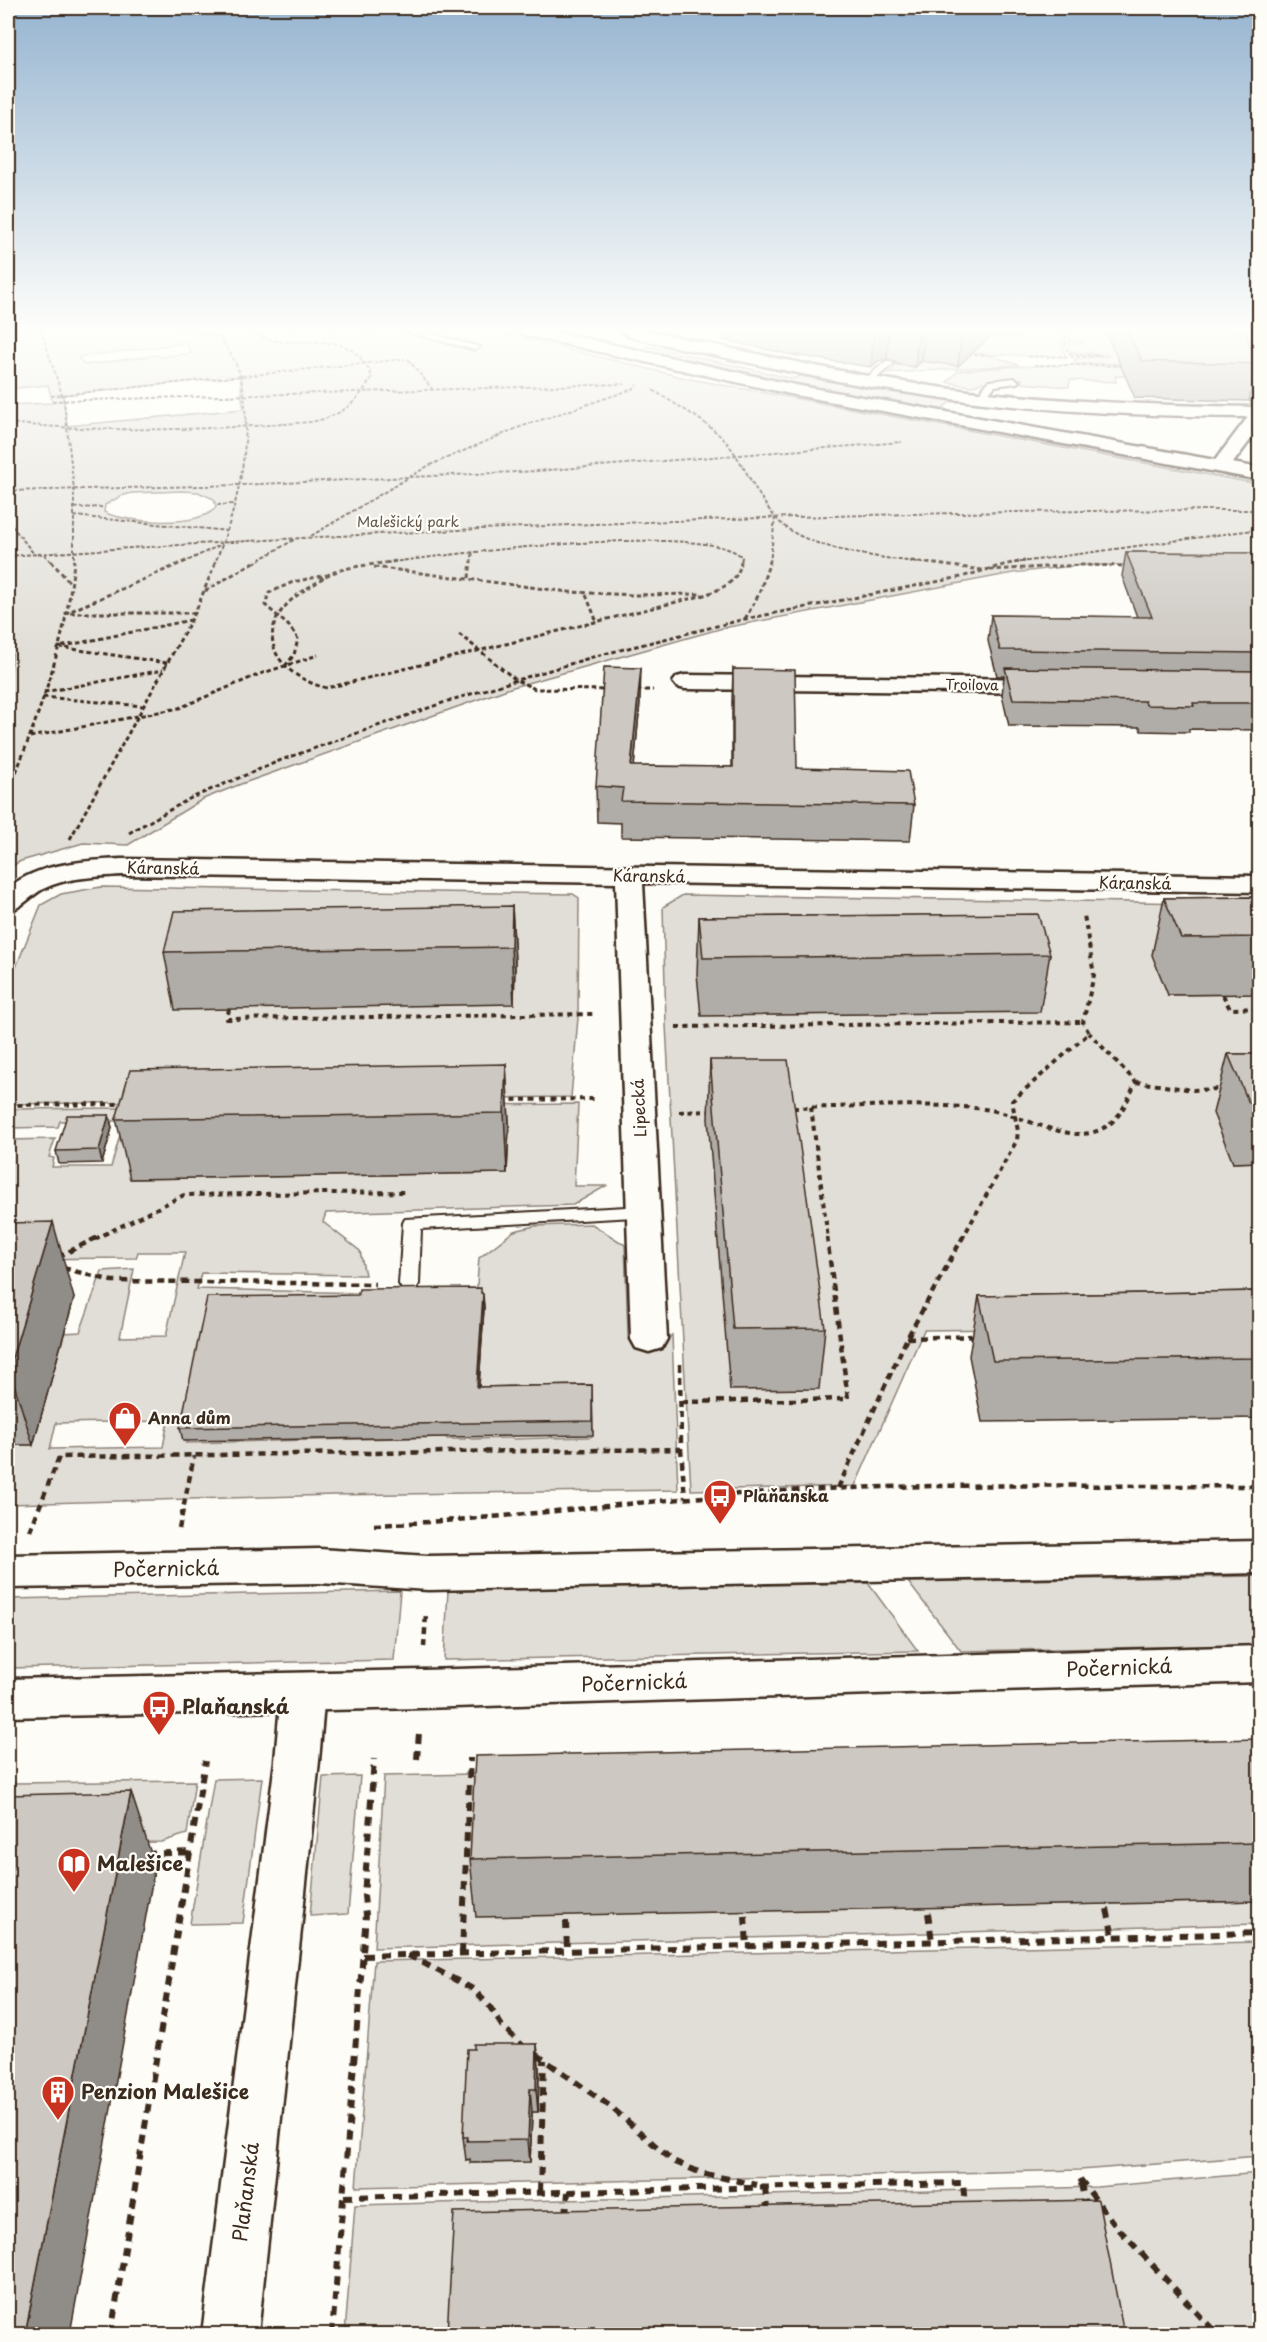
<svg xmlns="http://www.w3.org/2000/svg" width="1267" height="2342" font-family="'Playpen Sans',sans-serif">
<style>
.green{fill:#e1ded7;stroke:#8e847a;stroke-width:1.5;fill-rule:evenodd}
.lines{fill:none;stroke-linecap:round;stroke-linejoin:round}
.lane-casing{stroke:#3b2a1e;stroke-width:4}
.street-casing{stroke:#3b2a1e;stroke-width:5}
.secondary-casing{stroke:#3b2a1e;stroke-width:5}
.path-far4{stroke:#3b2a1e;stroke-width:2;stroke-dasharray:4 2;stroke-linecap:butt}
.path-far3{stroke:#3b2a1e;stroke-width:3;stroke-dasharray:4.5 3;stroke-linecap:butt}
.path-far2{stroke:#3b2a1e;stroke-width:4;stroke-dasharray:5 4.5;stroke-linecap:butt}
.path-far1{stroke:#3b2a1e;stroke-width:4.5;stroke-dasharray:7 5;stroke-linecap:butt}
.path{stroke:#3b2a1e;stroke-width:6;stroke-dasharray:9 7;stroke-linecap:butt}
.lane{fill:#fdfcf7;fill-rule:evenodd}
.street{fill:#fdfcf7;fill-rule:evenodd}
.secondary{fill:#fdfcf7;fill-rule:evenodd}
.wall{fill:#b0aca7;stroke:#3b2a1e;stroke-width:1.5}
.shaded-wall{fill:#908c88;stroke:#3b2a1e;stroke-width:1.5}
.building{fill:#cdc8c2;stroke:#3b2a1e;stroke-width:1.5}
.labels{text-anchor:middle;stroke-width:4.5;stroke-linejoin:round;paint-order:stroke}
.far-park-label{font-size:14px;fill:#64574c;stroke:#fdfcf7}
.far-street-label{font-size:14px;fill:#3b2a1e;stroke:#fdfcf7}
.street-label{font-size:16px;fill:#3b2a1e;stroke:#fdfcf7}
.poi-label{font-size:16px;font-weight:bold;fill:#3b2a1e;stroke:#fdfcf7;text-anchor:start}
.near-street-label{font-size:20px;fill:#3b2a1e;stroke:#fdfcf7}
.near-poi-label{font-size:20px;font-weight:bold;fill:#3b2a1e;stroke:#fdfcf7;text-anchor:start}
</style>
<rect width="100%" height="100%" fill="#fdfcf7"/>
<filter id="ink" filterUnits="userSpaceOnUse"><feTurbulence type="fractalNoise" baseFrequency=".0167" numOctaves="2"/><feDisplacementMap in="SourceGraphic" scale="12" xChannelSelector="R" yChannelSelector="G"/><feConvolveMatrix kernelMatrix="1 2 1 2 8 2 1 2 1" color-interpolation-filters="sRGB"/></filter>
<g filter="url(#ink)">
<!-- green -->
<path class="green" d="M8 330H488L690 379 1259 484V566L1081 565 1013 573 723 628 513 687 241 784 203 799 128 845 83 843 21 861 8 868V702L12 654 8 653V405L53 403 48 385 8 389ZM185 343 192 353 160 357 158 355 85 365 78 357ZM240 376 243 409 67 426 63 395ZM183 491 198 492 214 499 216 507C202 528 124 523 104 512L105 505 121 496 132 493Z
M1021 330 1064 333 1062 344 1066 357 978 354 939 349 962 335 1022 336Z
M1070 330H1105L1112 347H1173L1132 364 1075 363 1074 359 1108 356 1105 354 1071 352 1068 342 1082 344 1083 341 1069 339Z
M903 345 993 356 1019 365 888 373 898 365 914 367 922 361Z
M647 346 794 379 799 376 882 391 886 388 974 401 950 402 944 407 948 411 789 382 641 350Z
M1204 360 1210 368H1228L1240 399 1219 401 1205 378 1115 376 1116 382 1070 380 1069 387 1021 383 1022 379C1002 377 994 378 976 385 970 388 954 383 947 382L958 371 1006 367 1069 365 1138 367Z
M101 887 573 894 579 898 578 1018 571 1097 8 1104V987L41 905 61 894Z
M683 895 1259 904 1168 995 1259 994V1112L1233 1163 1259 1162V1326L924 1330 855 1486 691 1490 666 1025 663 907Z
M578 1104 574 1186H606L573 1205 326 1213 323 1222 360 1251 365 1275 201 1273 197 1289 363 1293 186 1443 446 1437 447 1439H465L466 1437 472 1439 509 1438 510 1436 512 1439 549 1438 552 1435V1438L590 1437 593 1435 592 1398 470 1400 482 1340 484 1307 476 1298 479 1258 514 1231 535 1226 592 1224 625 1245 628 1337 635 1342H665L672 1335 678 1490 334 1495 8 1504V1445H33L64 1333 80 1332 102 1271 134 1269 120 1337 166 1336 185 1252H138L136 1258 8 1259V1140L55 1139 49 1157 54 1158 52 1167H111L124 1121H60L58 1127 8 1128V1109ZM509 1123 507 1173 131 1179ZM168 1421 163 1447 50 1449 56 1423Z
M1259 1576V1645L961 1651 908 1582Z
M868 1583 918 1651 444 1660 448 1591Z
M400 1591 394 1660 8 1668V1599Z
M1259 1757 476 1916 1259 1901V1924L374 1948 384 1776Z
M360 1776 348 1914 310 1916 323 1777Z
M262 1778 243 1923 190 1924 214 1779Z
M195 1781 187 1834 161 1842 8 1844V1810L14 1783Z
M1259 1942V2156L1080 2170 356 2187 374 1961ZM539 2071 538 2112H532L530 2162 471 2163V2159L466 2160Z
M1259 2173V2334H345L355 2205 1097 2187Z"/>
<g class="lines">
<defs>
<path id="lane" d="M400 330H416L480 347 475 350Z
M616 330H634L638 333 634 336Z
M886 361 894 363 871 383H865V379Z
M1014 378 1019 381 1017 383 995 386 984 399 976 397 989 381Z
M645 1206 652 1208 654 1212 652 1216 421 1229 419 1284 416 1289 409 1291 402 1289 399 1284 403 1223 405 1219Z"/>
<path id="street" d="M628 330H644C735 349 825 370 916 384 1030 401 1145 405 1260 407V427L1227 471H1213L1210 467 1248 417C1137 416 1026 411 916 394 821 380 728 358 634 338L628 336 626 333Z
M1209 330H1226C1255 362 1260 361 1260 405L1254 404 1251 400 1238 363Z
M685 675 1046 679 1054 681 1058 686 1054 691 1046 693 685 689 677 687 673 682 677 677Z
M122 859 1260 876V892L643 883 667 1339 662 1348 649 1352 636 1348 631 1339 616 883 122 875C95 877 67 877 43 889 30 896 22 908 8 911V888C39 863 83 861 122 859Z
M303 1673 318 1679 325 1692 319 1761 258 2334H202L275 1761 281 1692 288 1679Z"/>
<path id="secondary" d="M516 330H547L795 385 1260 468V480L795 395 524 335Z
M1260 1541V1573L428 1590 319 1583 8 1588V1555L319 1549 428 1556Z
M1260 1646V1682L422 1708 8 1717V1679L422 1670Z"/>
</defs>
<!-- lane casing -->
<use href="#lane" class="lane-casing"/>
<!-- street casing -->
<use href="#street" class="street-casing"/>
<!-- secondary casing -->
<use href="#secondary" class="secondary-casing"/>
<!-- path-far4 -->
<path class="path-far4" d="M41 330 64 401 74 490V563
M198 330 202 334 220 337C227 349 238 364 241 378 254 439 238 507 215 563
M355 330 378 334
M968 354 988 355
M1028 357 1101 356 1068 353 1065 343 1067 330
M408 359 433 390
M1034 365H1126
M653 390C677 406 708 421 727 443 748 468 763 514 791 531 826 552 884 558 924 563
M51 396 405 359
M52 401 624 384
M8 423C109 433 210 430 310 422 341 417 357 403 372 377 354 334 324 344 284 342 270 341 257 336 244 330
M8 491 240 485 537 471 902 442
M217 505 235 504
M74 508 104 507
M74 516 228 531
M8 521 34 554
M1254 529 1260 518
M311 536 428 466 520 427 633 389 637 385
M44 554 52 563
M8 556C425 528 842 510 1260 510
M183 563 222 544
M254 563 297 538
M386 563C443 555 708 521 742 557L741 563
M471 563 473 551
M770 563 775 517
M1014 563 1260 529"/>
<!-- path-far3 -->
<path class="path-far3" d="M51 561 71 584
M186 561 66 613H194
M396 561C375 565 352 565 332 573 326 575 321 579 316 583 302 591 287 601 278 616 258 653 295 681 327 688L701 596C719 590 739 583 741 561
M911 561 983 570
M374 567 569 592 634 595 700 594
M990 570 1081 565 1127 566
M469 578 471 561
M205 591 256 561
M586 595 597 622
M745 619 759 594 770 561
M459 634 516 680 535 689 608 690
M167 663 59 647 191 620
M285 666 294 655 298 639 289 626 265 605 269 593 293 582 326 575
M637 690H653
M44 692 163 670
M43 697 143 706
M30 737 179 708 260 674 318 655
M8 793C37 719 67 642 74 561
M129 833 191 798 284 759 448 701 596 656 745 619 961 577 1007 564 1025 561
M70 839 195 613 216 561"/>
<!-- path-far2 -->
<path class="path-far2" d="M1223 995 1230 1009 1260 1008
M229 1009 227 1019 595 1014
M676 1027 1083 1022
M1136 1082 1193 1090 1222 1089
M503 1100 598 1099
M8 1105 124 1104
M811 1107 828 1239
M793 1108C854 1107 925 1102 984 1109 1018 1113 1059 1139 1090 1133 1118 1127 1125 1105 1136 1082L1089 1033
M679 1112 713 1111
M95 1239 184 1195 405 1192
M962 1239 1017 1140 1018 1131 1012 1101 1089 1033 1083 1022 1094 975 1084 915"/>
<!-- path-far1 -->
<path class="path-far1" d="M58 1257 98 1237
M63 1268 112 1281 375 1284
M907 1338 977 1336
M680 1364 681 1449 685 1498
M681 1402 848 1399 827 1237
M838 1488 907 1338 963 1237
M374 1525C511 1519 647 1499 785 1491 943 1482 1102 1487 1260 1486
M179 1529 194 1456
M30 1531 59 1457 681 1449
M424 1647 426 1613"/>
<!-- path -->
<path class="path" d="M417 1759 419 1733
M146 1854 191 1852
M1107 1909 1113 1937
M928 1913 932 1941
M745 1916 747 1946
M566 1921 567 1951
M462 1954 470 1758
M408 1955 473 1989 490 2007 502 2026 524 2047
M363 1956 1260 1933
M536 2054 611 2107 673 2161 701 2173 757 2185
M1080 2179 1114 2224 1217 2334
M1081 2183 1085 2205
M765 2187 767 2209
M540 2192 544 2060
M344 2197 963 2183 965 2207
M566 2215 568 2192
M111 2334 205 1761
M332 2334 366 1915 364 1896 374 1759"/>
<!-- lane -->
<use href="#lane" class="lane"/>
<!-- street -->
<use href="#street" class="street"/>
<!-- secondary -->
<use href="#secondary" class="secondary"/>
</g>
<!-- wall -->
<path class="wall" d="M724 330H997L958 366 922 361 915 367 896 364 895 361 887 359 878 361 871 367 793 355 724 340Z
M1105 330H1260V375L1259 370 1256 365 1249 401 1135 398Z
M1126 552 1260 553V730L1189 729V732L1141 731 1140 727 1009 726 1002 695 1004 676H997L988 641 991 615 1137 617 1122 576Z
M733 669 797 768 914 805 910 841 621 837V823L597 822 596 786 640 702 634 766 732 767V703Z
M1260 897V994L1168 995 1152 955 1164 898Z
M512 906 515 963 514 1004 175 1010 164 952Z
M969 915 1050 954 1040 1012 701 1016 697 974 699 917Z
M1228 1054H1260V1162L1233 1163 1213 1113Z
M710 1060 825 1328 819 1389 730 1390 708 1119Z
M506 1064 509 1123 507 1173 130 1179 116 1119Z
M109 1115 112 1128 102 1163 59 1164 56 1151Z
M8 1223 74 1298 33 1445H8Z
M1260 1291V1418L982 1422 969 1356 979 1296Z
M482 1293 484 1307 479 1387 592 1385 593 1435 183 1441 180 1428Z
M1260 1739V1901L476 1917 470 1859Z
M537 2044 539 2067 538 2112H532L530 2162 470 2163V2159L466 2160 463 2137 474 2049Z"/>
<!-- shaded-wall -->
<path class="shaded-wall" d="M875 330H889L887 359 878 361 871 367 874 331Z
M919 330H925L922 361 915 367Z
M962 330H997L958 366Z
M641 668 640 702 631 801V766Z
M512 906 515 963 514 1004 511 947Z
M506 1064 509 1123 507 1173 504 1113Z
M109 1115 112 1128 102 1163 99 1150Z
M53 1222 74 1298 33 1445 9 1368Z
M483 1294 484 1307 478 1400 477 1387Z
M131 1792 155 1866 70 2334H25Z
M537 2044 539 2067 538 2112 536 2089Z
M530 2089 532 2112 530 2162 528 2140Z"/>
<!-- building -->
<path class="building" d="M1127 330H1244L1257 364 1142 361Z
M1126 552 1260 553V653L1000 650 991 615 1152 617Z
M604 667 641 668 631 766 733 767V669L795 670 797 768 908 771 914 805 621 801 623 788 596 786Z
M1005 668 1260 671V703H1193L1194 706 1146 705 1145 701 1013 699Z
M1260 897V937L1181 938 1164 898Z
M512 906 511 947 164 952 174 911Z
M1038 914 1050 954 703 958 699 917Z
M1228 1054H1260V1103H1249Z
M710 1060H788L825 1328 733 1329Z
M506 1064 504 1113 116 1119 130 1070Z
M67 1115H109L99 1150 56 1151Z
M53 1222 9 1368H8V1223Z
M481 1288V1293L483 1294 477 1387 592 1385V1421L180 1428 207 1297 358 1295 359 1289Z
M1260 1291V1358L993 1361 979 1296Z
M1260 1739V1843L470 1859 475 1756Z
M131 1792 25 2334H8V1795Z
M474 2044H537L536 2089H530L528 2140 467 2141 468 2137H463L467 2049H474Z
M1098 2200 1124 2334H447L454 2212Z"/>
</g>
<!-- sky -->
<linearGradient id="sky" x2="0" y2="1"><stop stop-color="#96b4d0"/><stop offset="0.5" stop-color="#fefefb"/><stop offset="1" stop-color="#fefefb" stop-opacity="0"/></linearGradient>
<rect width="1267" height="658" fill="url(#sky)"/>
<!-- icons -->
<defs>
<symbol id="shop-pin" viewBox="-11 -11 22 30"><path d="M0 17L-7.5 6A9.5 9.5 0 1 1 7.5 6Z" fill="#c8321e" stroke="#fdfcf7"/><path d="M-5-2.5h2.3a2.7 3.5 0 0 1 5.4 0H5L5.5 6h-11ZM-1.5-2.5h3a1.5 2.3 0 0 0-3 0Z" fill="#fff"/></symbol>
<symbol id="bus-pin" viewBox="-11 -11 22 30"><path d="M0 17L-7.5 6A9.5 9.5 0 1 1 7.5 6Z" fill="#c8321e" stroke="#fdfcf7"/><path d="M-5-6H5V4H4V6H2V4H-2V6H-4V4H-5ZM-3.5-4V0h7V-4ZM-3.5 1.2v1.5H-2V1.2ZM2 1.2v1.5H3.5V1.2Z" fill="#fff"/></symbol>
<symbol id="library-pin" viewBox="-11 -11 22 30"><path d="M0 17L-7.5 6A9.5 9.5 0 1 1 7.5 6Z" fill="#c8321e" stroke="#fdfcf7"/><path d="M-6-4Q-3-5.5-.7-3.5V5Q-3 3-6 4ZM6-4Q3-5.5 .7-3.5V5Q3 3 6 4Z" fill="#fff"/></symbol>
<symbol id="building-pin" viewBox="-11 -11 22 30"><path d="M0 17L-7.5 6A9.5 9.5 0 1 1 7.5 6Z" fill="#c8321e" stroke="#fdfcf7"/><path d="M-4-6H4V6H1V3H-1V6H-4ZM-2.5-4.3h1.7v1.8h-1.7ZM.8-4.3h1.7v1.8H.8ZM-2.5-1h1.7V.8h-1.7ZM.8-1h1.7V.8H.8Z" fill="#fff"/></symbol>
</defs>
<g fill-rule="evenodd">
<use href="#shop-pin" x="106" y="1399" width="38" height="52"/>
<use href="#bus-pin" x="701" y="1477" width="38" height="52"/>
<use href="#bus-pin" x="140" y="1688" width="38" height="52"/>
<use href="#library-pin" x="55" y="1845" width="38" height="52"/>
<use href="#building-pin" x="39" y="2073" width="38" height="52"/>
</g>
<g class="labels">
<!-- far-park labels -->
<g class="far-park-label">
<text x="408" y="527">Malešický park</text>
</g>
<!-- far-street labels -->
<g class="far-street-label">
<text transform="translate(972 685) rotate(1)" y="5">Troilova</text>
</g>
<!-- street labels -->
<g class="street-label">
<text transform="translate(163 868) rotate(1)" y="6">Káranská</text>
<text transform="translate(649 876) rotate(1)" y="6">Káranská</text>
<text transform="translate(1135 883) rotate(1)" y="6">Káranská</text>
<text transform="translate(639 1108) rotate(-93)" y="6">Lipecká</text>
</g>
<!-- poi labels -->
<g class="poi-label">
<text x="148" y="1424">Anna dům</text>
<text x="743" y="1502">Plaňanska</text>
</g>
<!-- near-street labels -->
<g class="near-street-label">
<text transform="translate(166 1569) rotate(-1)" y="7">Počernická</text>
<text transform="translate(1119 1668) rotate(-2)" y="7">Počernická</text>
<text transform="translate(634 1683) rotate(-2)" y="7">Počernická</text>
<text transform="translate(246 2192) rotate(-83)" y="7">Plaňanská</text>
</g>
<!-- near-poi labels -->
<g class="near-poi-label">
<text x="182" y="1714">Plaňanská</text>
<text x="97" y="1871">Malešice</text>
<text x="81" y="2099">Penzion Malešice</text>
</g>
</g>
<!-- margin -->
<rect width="1267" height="2342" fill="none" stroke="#fdfcf7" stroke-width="30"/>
<rect x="15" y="15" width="1237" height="2312" fill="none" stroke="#3b2a1e" stroke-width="2" filter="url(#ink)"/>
</svg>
